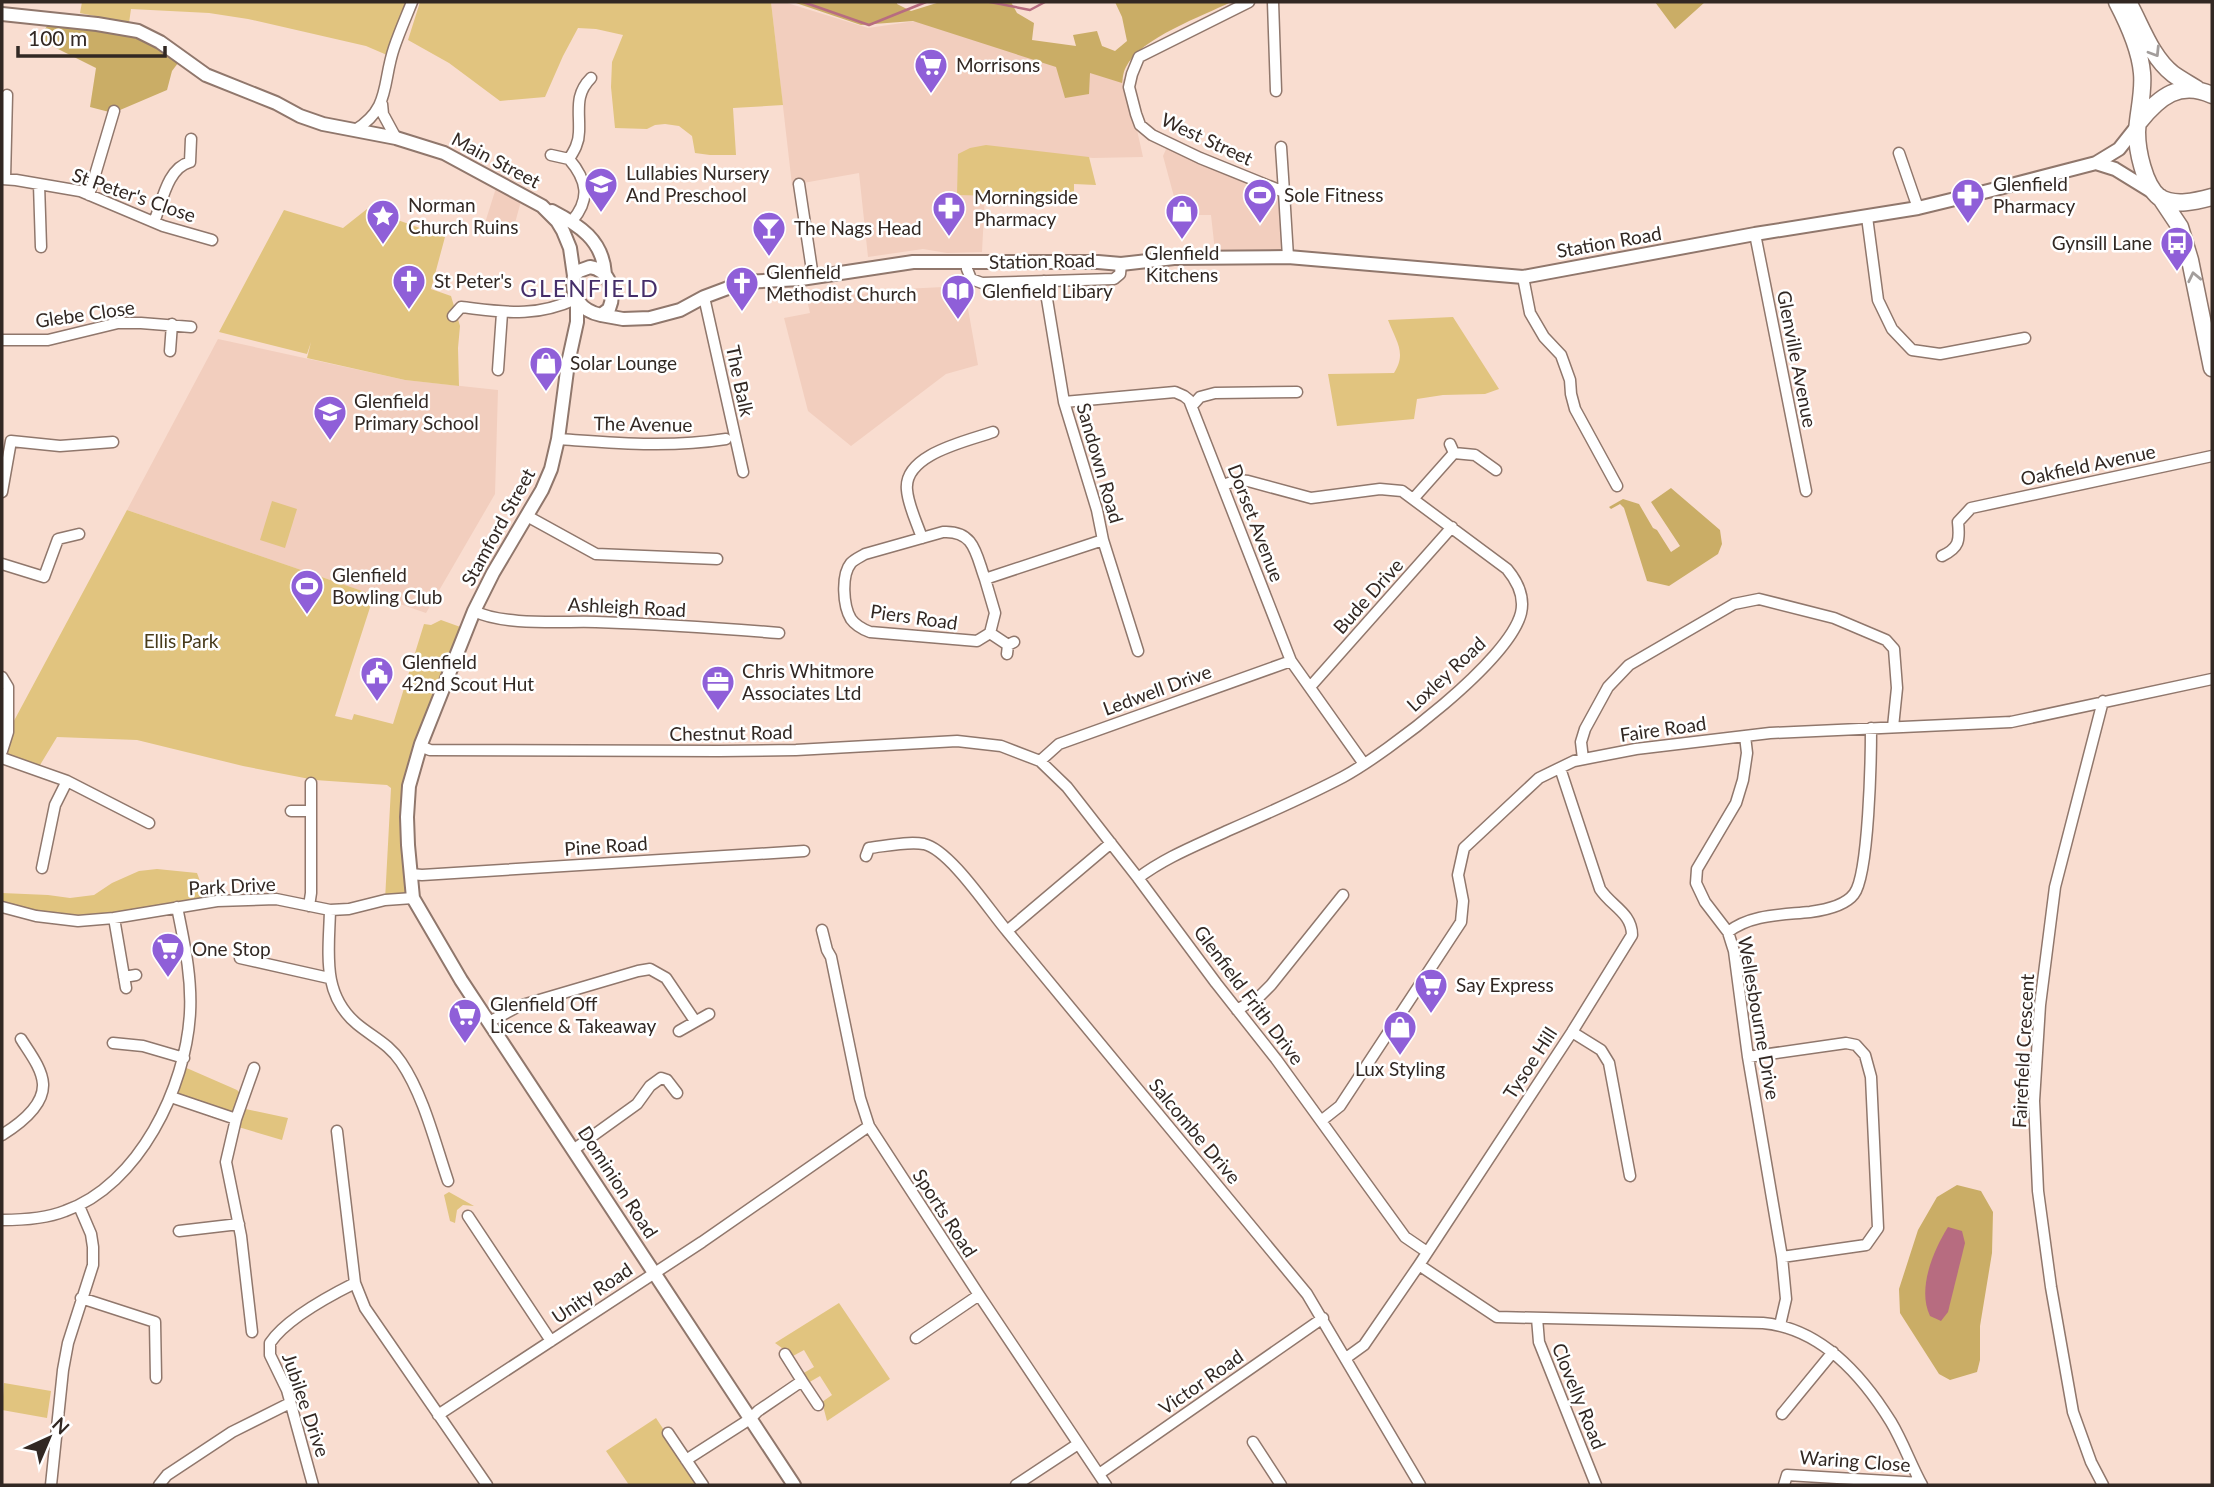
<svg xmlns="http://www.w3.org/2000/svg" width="2214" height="1487" font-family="Lato,sans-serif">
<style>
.built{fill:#f2cebe}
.green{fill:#e1c47f}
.forest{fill:#caad66}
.water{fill:#b76c80}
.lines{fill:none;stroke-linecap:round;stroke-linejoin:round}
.stream{stroke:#b76c80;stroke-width:2.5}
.minor-casing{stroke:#90776c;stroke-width:13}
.tertiary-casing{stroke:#90776c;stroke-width:16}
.trunk-casing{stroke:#90776c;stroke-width:19}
.minor{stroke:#fff;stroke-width:10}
.tertiary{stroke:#fff;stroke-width:12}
.trunk{stroke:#fff;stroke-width:16}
.oneway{stroke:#a39e9c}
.labels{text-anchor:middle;stroke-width:5;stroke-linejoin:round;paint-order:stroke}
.poi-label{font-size:19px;fill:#322823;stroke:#fff;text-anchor:start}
.street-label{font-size:19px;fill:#322823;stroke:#fff}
.park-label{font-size:19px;fill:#483b1b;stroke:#fff}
.quarter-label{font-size:23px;letter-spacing:2px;fill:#452e69;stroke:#fff}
</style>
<rect width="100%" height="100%" fill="#f9ddd0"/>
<!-- built -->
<path class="built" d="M771 2H784L868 28 936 18 1126 80 1143 157 1093 158 1047 154 957 195 985 194 982 252 947 253 923 249 868 257 859 173 792 185Z
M1167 147 1219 172 1279 194 1283 252 1215 251 1211 215H1179L1163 156Z
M496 188 521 201 512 234 484 226Z
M964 286 978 365 946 374 851 446 808 411 784 318 810 313 807 300 903 289Z
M218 339 405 380 498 390 495 494 426 613 127 510Z"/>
<!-- green -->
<path class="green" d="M82 2H407L387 55 366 46 248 19 209 13 131 9 129 23 80 13Z
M420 2H771L783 105 733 108 736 155H710L695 153 692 136 679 126 665 124 655 125 647 129 615 128 611 87 612 62 623 35 596 29 578 28 563 56 545 97 500 101 449 63 408 40Z
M986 145 1089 157 1096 185 1074 184V198L957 195 958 154 970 148Z
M367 209 445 237 431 289 451 296 460 326 458 348 459 386 405 380 307 358 311 342 307 354 219 332 284 210 343 228Z
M1453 317 1499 389 1485 394 1443 395 1417 399 1414 419 1337 426 1328 374 1394 373C1407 353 1396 341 1388 320Z
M272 501 297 509 285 548 260 540Z
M127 510 374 595 335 716 352 720 354 714 393 724 424 624 431 625 441 620 466 629 409 786 413 898 385 900 391 788 387 785 315 780 243 766 137 740 57 737 37 770 2 758 8 732Z
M157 869 197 873 208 903 84 921 2 907V893L48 895 70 898 94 895 112 883 139 871Z
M182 1066 237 1090 244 1097 241 1108 288 1118 282 1140 235 1126 236 1120 171 1097Z
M449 1192 474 1206 463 1205 457 1210 455 1223 450 1221 444 1195Z
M839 1303 890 1379 827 1421 822 1402 832 1395 820 1376 808 1383 802 1374 814 1367 804 1350 793 1356 775 1343Z
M4 1383 51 1391 47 1418 2 1410Z
M656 1418 700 1485H629L606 1451Z"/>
<!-- forest -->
<path class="forest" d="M793 2H897V4L911 11 940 2H1011L1017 13 1034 23 1032 40 1076 46 1073 35 1097 31 1102 46 1115 51 1127 41 1122 17 1115 2H1231C1203 16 1140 38 1126 67 1123 72 1123 78 1122 83L1090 73 1089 94 1065 98 1056 67 913 21 861 25Z
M1655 2H1705L1675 29Z
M50 22 133 33 178 63 172 71 167 90 113 113 90 107 96 68 38 39Z
M1671 488 1720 530 1722 544 1718 554 1669 586 1647 581 1624 508 1620 504 1611 509 1609 507 1623 499 1639 504 1653 528 1657 530 1671 552 1680 546 1651 502Z
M1957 1185 1981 1191 1993 1212 1992 1253 1980 1326V1360L1977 1372 1950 1380 1939 1374 1900 1313 1899 1289 1918 1230 1937 1197Z"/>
<!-- water -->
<path class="water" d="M1948 1227 1962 1231 1965 1243 1948 1312 1941 1321 1930 1316C1917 1289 1933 1251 1948 1227Z"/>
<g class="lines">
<!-- stream -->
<path class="stream" d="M803 2 869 25 926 2
M990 2 1030 10 1045 2"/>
<defs>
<path id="minor" d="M1249 2 1139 57 1132 74 1129 87 1136 114 1140 125 1152 135 1200 158 1284 192 1288 257
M1273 2 1276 91
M382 104 383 114 396 138
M355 130C391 108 382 83 394 48 399 33 406 17 412 2
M1281 147 1284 192
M1899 153 1918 208
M551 155 569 159
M2 179 16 180 80 191 163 226 212 240
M5 179 7 95
M39 184 41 247
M799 184 813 277
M89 195 114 111
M1867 217 1878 300 1892 329 1912 350 1940 354 2025 338
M572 221C591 199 587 180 569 159 574 151 579 143 579 132 580 111 574 95 591 78
M154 222C162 203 167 168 190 162L191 139
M1755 234 1806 491
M967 262V269L971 279 982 283 1114 279 1120 274 1121 264
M1523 277 1530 313 1544 337 1561 355 1570 380 1571 394 1575 409 1617 486
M1044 281 1064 402 1097 510 1103 540 1138 651
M704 297 743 472
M453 316 461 307C505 312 534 318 576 299
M2 340H48L118 323H141L191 327
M170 351 172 324
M498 370 502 313
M1064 402 1175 392 1184 396 1189 400 1291 661 1364 764
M1192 406 1200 397 1215 393 1297 392
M558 439C617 443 668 448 726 439
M1450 444 1454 453 1475 455 1496 470
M2 492 11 441 60 446 113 442
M1414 498 1454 453
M527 516 596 554 717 559
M922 538C917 523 908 505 907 490 903 454 968 441 993 432
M1942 556C1959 548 1960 541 1958 522L1971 508 2212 456
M2 564 44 577 58 539 79 534
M985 579C976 555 975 530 943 532L865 554C860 557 855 559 851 563 841 575 843 606 851 619 856 626 862 629 870 632L977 641 990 633 995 613 985 579 1103 540
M474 611C504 626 562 621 596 622 657 624 718 628 779 633
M990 633 1008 645
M1007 654 1008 645 1014 642
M2 677 8 687V732L2 751
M1310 687 1452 527
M2103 701 2055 887 2040 1005 2034 1101 2038 1191 2051 1287 2073 1412 2091 1462 2103 1485
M1745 736 1747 753 1743 780 1736 803 1697 869 1696 883 1705 902 1728 932 1734 951 1748 1057 1782 1257 1786 1299 1780 1325
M420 746 430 750 719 751 796 750 957 741 1001 746 1040 761 1067 787 1138 878 1216 983 1276 1059 1405 1237 1427 1252
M2 758 67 781 149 823
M1583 759 1581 742 1585 729 1608 687 1629 665 1734 604 1759 599 1834 618 1886 640 1894 649 1897 688 1893 727
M1040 761 1059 744 1291 661
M291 811H310
M1111 843 1007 931 1307 1294 1420 1485
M866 856 869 848C886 846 908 841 924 844 950 850 989 910 1007 931
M42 868 55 805 67 781
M410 874 422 875 804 851
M1138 878C1166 857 1195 846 1227 831 1266 814 1305 797 1343 777 1387 753 1509 661 1521 613 1525 596 1517 581 1507 569L1402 491 1380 489 1311 498 1248 481 1238 480 1223 485
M309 906 311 893V783
M2 907 36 916 78 921 114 918 217 901 276 899 330 910 349 909 385 900 413 898
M330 910C329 952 321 994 357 1024 374 1038 389 1044 401 1062 424 1096 435 1143 448 1181
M114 918 126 988
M822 930 827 950 831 957 860 1098 869 1126 979 1295 1106 1485
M1728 932C1751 914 1782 915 1810 912 1825 910 1845 906 1854 894 1869 875 1871 757 1871 728
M240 958 329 978
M124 977 136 975
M1237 1010 1260 996 1271 985 1343 895
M489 1022 519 1006 638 971 650 969 666 978 695 1021
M679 1031 709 1014
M1572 1032 1601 1050 1609 1063 1630 1176
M113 1043 143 1046 184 1058
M1748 1057 1846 1043 1856 1045 1865 1055 1871 1077 1878 1228 1866 1245 1782 1257
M171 1097 236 1119
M1321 1121 1340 1106 1461 922 1463 901 1458 875 1464 848 1539 778 1574 761 1636 749 1770 733 2011 722 2212 679
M337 1131 355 1283 365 1308 487 1485
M2 1135C18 1125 44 1106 43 1084 42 1068 29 1052 21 1039
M573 1150 637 1104 650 1086 661 1078 667 1080 677 1093
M468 1216 551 1341
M2 1220C23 1220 45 1219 65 1211 139 1185 186 1087 190 1013 192 976 184 942 177 907
M179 1231 239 1224
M1419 1265 1497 1317 1763 1323C1821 1328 1862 1375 1891 1422 1903 1442 1911 1465 1922 1485
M81 1298 155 1322 156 1378
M1537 1318 1539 1342 1596 1485
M252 1332 241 1236 226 1162 236 1119 254 1068
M916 1338 979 1295
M1346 1358 1364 1345 1419 1265 1572 1032 1632 935C1632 913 1611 906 1600 889L1560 768
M802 1381 818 1405
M1782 1414 1833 1352
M438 1415 702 1242 869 1126
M668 1433 703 1485
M1253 1442 1281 1485
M686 1460 750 1419 758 1411 802 1381 785 1354
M1099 1474 1323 1318
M51 1485 63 1370 68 1343 93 1265V1247L91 1234 79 1206
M159 1485 167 1475 232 1432 290 1403
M313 1485 287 1390 270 1355V1343C286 1319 329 1296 355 1283
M1016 1485 1078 1444
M1784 1485 1787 1475 1921 1483"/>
<path id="tertiary" d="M2 14 97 24 138 31 160 42 206 75 276 103 300 116 323 124 396 138 444 153 542 206 557 221 563 231 570 248 574 276
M2096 163 2115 169 2154 193
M552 211C579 225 603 240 605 274
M590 267C610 270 616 292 609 309L601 315C581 311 570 296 574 276L579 271Z
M577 301V322L568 363 558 439 551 469 542 490 493 573 474 611 421 744 409 786 407 817 408 845 413 898 461 980 794 1485
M601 315 623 319 650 318 680 310 704 297 744 282 801 279 913 262H1098L1121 264 1174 258 1288 257 1523 277 1755 234 1918 208 1988 191 2096 163 2119 149 2138 125"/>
<path id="trunk" d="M2117 2C2128 23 2140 49 2142 73 2144 93 2138 112 2137 132 2137 150 2144 185 2159 197 2174 207 2197 201 2212 197
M2128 2C2141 25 2151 57 2173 74 2180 79 2189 84 2197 89
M2139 122C2159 97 2180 80 2212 95
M2160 197 2180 227 2190 260 2212 368"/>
</defs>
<!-- minor casing -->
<use href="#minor" class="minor-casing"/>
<!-- tertiary casing -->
<use href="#tertiary" class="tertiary-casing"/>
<!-- trunk casing -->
<use href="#trunk" class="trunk-casing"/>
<!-- minor -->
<use href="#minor" class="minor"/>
<!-- tertiary -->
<use href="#tertiary" class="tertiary"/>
<!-- trunk -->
<use href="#trunk" class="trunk"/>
</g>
<!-- one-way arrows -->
<defs><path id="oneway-chevron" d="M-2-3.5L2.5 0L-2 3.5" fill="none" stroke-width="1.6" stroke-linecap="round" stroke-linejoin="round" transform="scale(1.75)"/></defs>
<g class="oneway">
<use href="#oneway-chevron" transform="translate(2155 52) rotate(58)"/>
<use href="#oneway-chevron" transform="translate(2194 277) rotate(-102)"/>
</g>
<!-- icons -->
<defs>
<symbol id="supermarket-pin" viewBox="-11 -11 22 30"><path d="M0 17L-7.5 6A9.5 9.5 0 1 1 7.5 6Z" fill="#8f5fd8" stroke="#fff"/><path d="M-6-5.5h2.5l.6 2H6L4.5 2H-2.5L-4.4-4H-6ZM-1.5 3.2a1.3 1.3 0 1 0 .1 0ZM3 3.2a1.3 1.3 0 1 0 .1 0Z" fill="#fff"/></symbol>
<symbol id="school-pin" viewBox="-11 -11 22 30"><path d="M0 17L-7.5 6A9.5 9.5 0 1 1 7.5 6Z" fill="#8f5fd8" stroke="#fff"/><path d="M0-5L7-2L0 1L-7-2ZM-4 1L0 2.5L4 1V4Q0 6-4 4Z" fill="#fff"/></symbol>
<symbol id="stadium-pin" viewBox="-11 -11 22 30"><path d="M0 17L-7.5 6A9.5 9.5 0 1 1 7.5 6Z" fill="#8f5fd8" stroke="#fff"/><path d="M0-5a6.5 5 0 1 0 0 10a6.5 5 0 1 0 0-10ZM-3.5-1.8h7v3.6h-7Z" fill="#fff"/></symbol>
<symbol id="pharmacy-pin" viewBox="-11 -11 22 30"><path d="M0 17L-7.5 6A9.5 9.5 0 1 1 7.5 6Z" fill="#8f5fd8" stroke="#fff"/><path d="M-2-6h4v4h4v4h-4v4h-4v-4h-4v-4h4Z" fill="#fff"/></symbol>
<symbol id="shop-pin" viewBox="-11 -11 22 30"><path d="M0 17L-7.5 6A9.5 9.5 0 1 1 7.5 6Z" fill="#8f5fd8" stroke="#fff"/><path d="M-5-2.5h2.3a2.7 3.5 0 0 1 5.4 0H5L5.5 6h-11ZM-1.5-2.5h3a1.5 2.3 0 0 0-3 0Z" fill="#fff"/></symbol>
<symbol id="sight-pin" viewBox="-11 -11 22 30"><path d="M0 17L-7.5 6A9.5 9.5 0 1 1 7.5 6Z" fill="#8f5fd8" stroke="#fff"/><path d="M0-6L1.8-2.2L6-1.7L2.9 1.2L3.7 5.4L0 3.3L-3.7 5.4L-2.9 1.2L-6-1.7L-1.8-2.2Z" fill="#fff"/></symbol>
<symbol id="bar-pin" viewBox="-11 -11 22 30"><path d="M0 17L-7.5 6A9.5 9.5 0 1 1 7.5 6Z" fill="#8f5fd8" stroke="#fff"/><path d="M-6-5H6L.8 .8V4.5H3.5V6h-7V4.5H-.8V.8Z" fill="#fff"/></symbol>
<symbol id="bus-pin" viewBox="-11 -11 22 30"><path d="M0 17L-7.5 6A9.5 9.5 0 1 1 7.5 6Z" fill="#8f5fd8" stroke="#fff"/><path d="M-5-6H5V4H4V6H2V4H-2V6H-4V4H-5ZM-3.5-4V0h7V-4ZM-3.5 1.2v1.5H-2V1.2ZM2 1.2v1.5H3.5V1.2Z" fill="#fff"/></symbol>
<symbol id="church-pin" viewBox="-11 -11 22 30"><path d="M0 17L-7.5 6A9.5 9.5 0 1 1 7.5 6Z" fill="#8f5fd8" stroke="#fff"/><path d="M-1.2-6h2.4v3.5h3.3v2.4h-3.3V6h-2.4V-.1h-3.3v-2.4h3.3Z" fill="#fff"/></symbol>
<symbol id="library-pin" viewBox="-11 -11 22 30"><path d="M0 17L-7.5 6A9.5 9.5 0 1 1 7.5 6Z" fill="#8f5fd8" stroke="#fff"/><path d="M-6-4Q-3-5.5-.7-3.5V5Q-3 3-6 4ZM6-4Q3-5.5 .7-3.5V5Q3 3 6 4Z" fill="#fff"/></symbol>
<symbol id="civic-pin" viewBox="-11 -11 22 30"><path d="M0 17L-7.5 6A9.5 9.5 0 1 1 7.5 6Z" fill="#8f5fd8" stroke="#fff"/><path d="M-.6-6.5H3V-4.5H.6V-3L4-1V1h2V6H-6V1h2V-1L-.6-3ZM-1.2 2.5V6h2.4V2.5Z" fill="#fff"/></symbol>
<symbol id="office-pin" viewBox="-11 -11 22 30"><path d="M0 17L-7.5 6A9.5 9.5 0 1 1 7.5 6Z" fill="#8f5fd8" stroke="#fff"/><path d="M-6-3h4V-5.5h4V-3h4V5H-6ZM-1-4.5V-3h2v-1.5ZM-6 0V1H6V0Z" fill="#fff"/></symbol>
</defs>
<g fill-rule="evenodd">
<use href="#supermarket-pin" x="912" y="46" width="38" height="52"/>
<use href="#school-pin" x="582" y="165" width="38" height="52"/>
<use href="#stadium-pin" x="1241" y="176" width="38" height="52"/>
<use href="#pharmacy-pin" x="1949" y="176" width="38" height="52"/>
<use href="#pharmacy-pin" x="930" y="189" width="38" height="52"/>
<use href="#shop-pin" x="1163" y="192" width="38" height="52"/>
<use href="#sight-pin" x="364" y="197" width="38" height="52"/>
<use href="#bar-pin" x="750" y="209" width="38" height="52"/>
<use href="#bus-pin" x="2158" y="224" width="38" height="52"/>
<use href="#church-pin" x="390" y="262" width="38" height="52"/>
<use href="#church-pin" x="723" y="264" width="38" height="52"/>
<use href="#library-pin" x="939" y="272" width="38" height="52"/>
<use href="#shop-pin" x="527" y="344" width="38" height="52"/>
<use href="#school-pin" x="311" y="393" width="38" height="52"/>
<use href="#stadium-pin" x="288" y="567" width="38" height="52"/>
<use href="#civic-pin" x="358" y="654" width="38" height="52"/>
<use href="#office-pin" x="699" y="663" width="38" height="52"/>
<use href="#supermarket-pin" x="149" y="930" width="38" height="52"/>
<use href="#supermarket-pin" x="1412" y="966" width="38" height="52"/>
<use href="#supermarket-pin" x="446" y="996" width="38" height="52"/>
<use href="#shop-pin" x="1381" y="1008" width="38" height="52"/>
</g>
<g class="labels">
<!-- poi labels -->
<g class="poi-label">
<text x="956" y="72">Morrisons</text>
<text x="626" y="180">Lullabies Nursery<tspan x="626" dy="22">And Preschool</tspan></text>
<text x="1993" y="191">Glenfield<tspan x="1993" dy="22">Pharmacy</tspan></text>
<text x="1284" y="202">Sole Fitness</text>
<text x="974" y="204">Morningside<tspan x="974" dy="22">Pharmacy</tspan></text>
<text x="408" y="212">Norman<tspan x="408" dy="22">Church Ruins</tspan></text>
<text x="794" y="235">The Nags Head</text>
<text x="2152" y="250" text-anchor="end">Gynsill Lane</text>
<text x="1182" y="260" text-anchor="middle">Glenfield<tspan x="1182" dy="22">Kitchens</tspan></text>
<text x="766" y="279">Glenfield<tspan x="766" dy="22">Methodist Church</tspan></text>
<text x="434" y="288">St Peter's</text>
<text x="982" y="298">Glenfield Libary</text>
<text x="570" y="370">Solar Lounge</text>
<text x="354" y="408">Glenfield<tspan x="354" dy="22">Primary School</tspan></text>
<text x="332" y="582">Glenfield<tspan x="332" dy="22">Bowling Club</tspan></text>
<text x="402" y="669">Glenfield<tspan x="402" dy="22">42nd Scout Hut</tspan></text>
<text x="742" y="678">Chris Whitmore<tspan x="742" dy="22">Associates Ltd</tspan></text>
<text x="192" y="956">One Stop</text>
<text x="1456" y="992">Say Express</text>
<text x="490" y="1011">Glenfield Off<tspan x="490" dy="22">Licence &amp; Takeaway</tspan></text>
<text x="1400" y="1076" text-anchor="middle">Lux Styling</text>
</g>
<!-- street labels -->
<g class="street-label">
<text transform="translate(1207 139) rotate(25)" y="7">West Street</text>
<text transform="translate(496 160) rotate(28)" y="7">Main Street</text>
<text transform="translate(134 195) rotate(19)" y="7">St Peter's Close</text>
<text transform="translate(1609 242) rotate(-10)" y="7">Station Road</text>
<text transform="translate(1042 261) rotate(-1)" y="7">Station Road</text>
<text transform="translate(85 314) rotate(-8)" y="7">Glebe Close</text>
<text transform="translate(1797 359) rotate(79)" y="7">Glenville Avenue</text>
<text transform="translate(740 381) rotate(78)" y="7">The Balk</text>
<text transform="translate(643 424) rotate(1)" y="7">The Avenue</text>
<text transform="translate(1100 463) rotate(74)" y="7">Sandown Road</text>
<text transform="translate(2088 465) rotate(-12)" y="7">Oakfield Avenue</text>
<text transform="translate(1256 523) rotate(69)" y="7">Dorset Avenue</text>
<text transform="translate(498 527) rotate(-61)" y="7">Stamford Street</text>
<text transform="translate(1368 596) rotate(-48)" y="7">Bude Drive</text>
<text transform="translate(627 607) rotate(3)" y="7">Ashleigh Road</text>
<text transform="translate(914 617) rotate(8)" y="7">Piers Road</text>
<text transform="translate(1446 674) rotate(-43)" y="7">Loxley Road</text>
<text transform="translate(1157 690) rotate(-20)" y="7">Ledwell Drive</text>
<text transform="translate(1663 729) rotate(-8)" y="7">Faire Road</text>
<text transform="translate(731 733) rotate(-1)" y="7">Chestnut Road</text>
<text transform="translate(606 846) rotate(-4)" y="7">Pine Road</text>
<text transform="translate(232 886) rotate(-3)" y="7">Park Drive</text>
<text transform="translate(1249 995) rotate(53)" y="7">Glenfield Frith Drive</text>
<text transform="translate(1759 1018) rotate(80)" y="7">Wellesbourne Drive</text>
<text transform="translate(2023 1051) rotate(-87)" y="7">Fairefield Crescent</text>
<text transform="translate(1530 1063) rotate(-57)" y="7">Tysoe Hill</text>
<text transform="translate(1195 1131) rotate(50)" y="7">Salcombe Drive</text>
<text transform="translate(618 1182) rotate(57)" y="7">Dominion Road</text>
<text transform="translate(945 1213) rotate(57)" y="7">Sports Road</text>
<text transform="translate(592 1293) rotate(-34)" y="7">Unity Road</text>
<text transform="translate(1201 1382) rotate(-35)" y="7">Victor Road</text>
<text transform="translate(1579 1396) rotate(68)" y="7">Clovelly Road</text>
<text transform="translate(306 1405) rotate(71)" y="7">Jubilee Drive</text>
<text transform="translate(1855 1461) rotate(4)" y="7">Waring Close</text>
</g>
<!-- park labels -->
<g class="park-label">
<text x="181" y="648">Ellis Park</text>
</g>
<!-- quarter labels -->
<g class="quarter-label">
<text x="590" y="297">GLENFIELD</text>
</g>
</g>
<!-- border -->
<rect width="2214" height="1487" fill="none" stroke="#322823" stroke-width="7"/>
<!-- north arrow -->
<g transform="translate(49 1438) rotate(44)" stroke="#ffffff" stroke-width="5" paint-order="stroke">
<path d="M0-5L12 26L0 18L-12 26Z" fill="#322823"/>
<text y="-10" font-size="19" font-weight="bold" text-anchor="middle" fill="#322823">N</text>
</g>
<!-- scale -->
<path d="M18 46v10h147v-10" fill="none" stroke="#322823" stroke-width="3.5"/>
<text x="28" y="46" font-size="21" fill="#322823" stroke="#ffffff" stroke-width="5" paint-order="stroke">100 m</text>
</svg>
